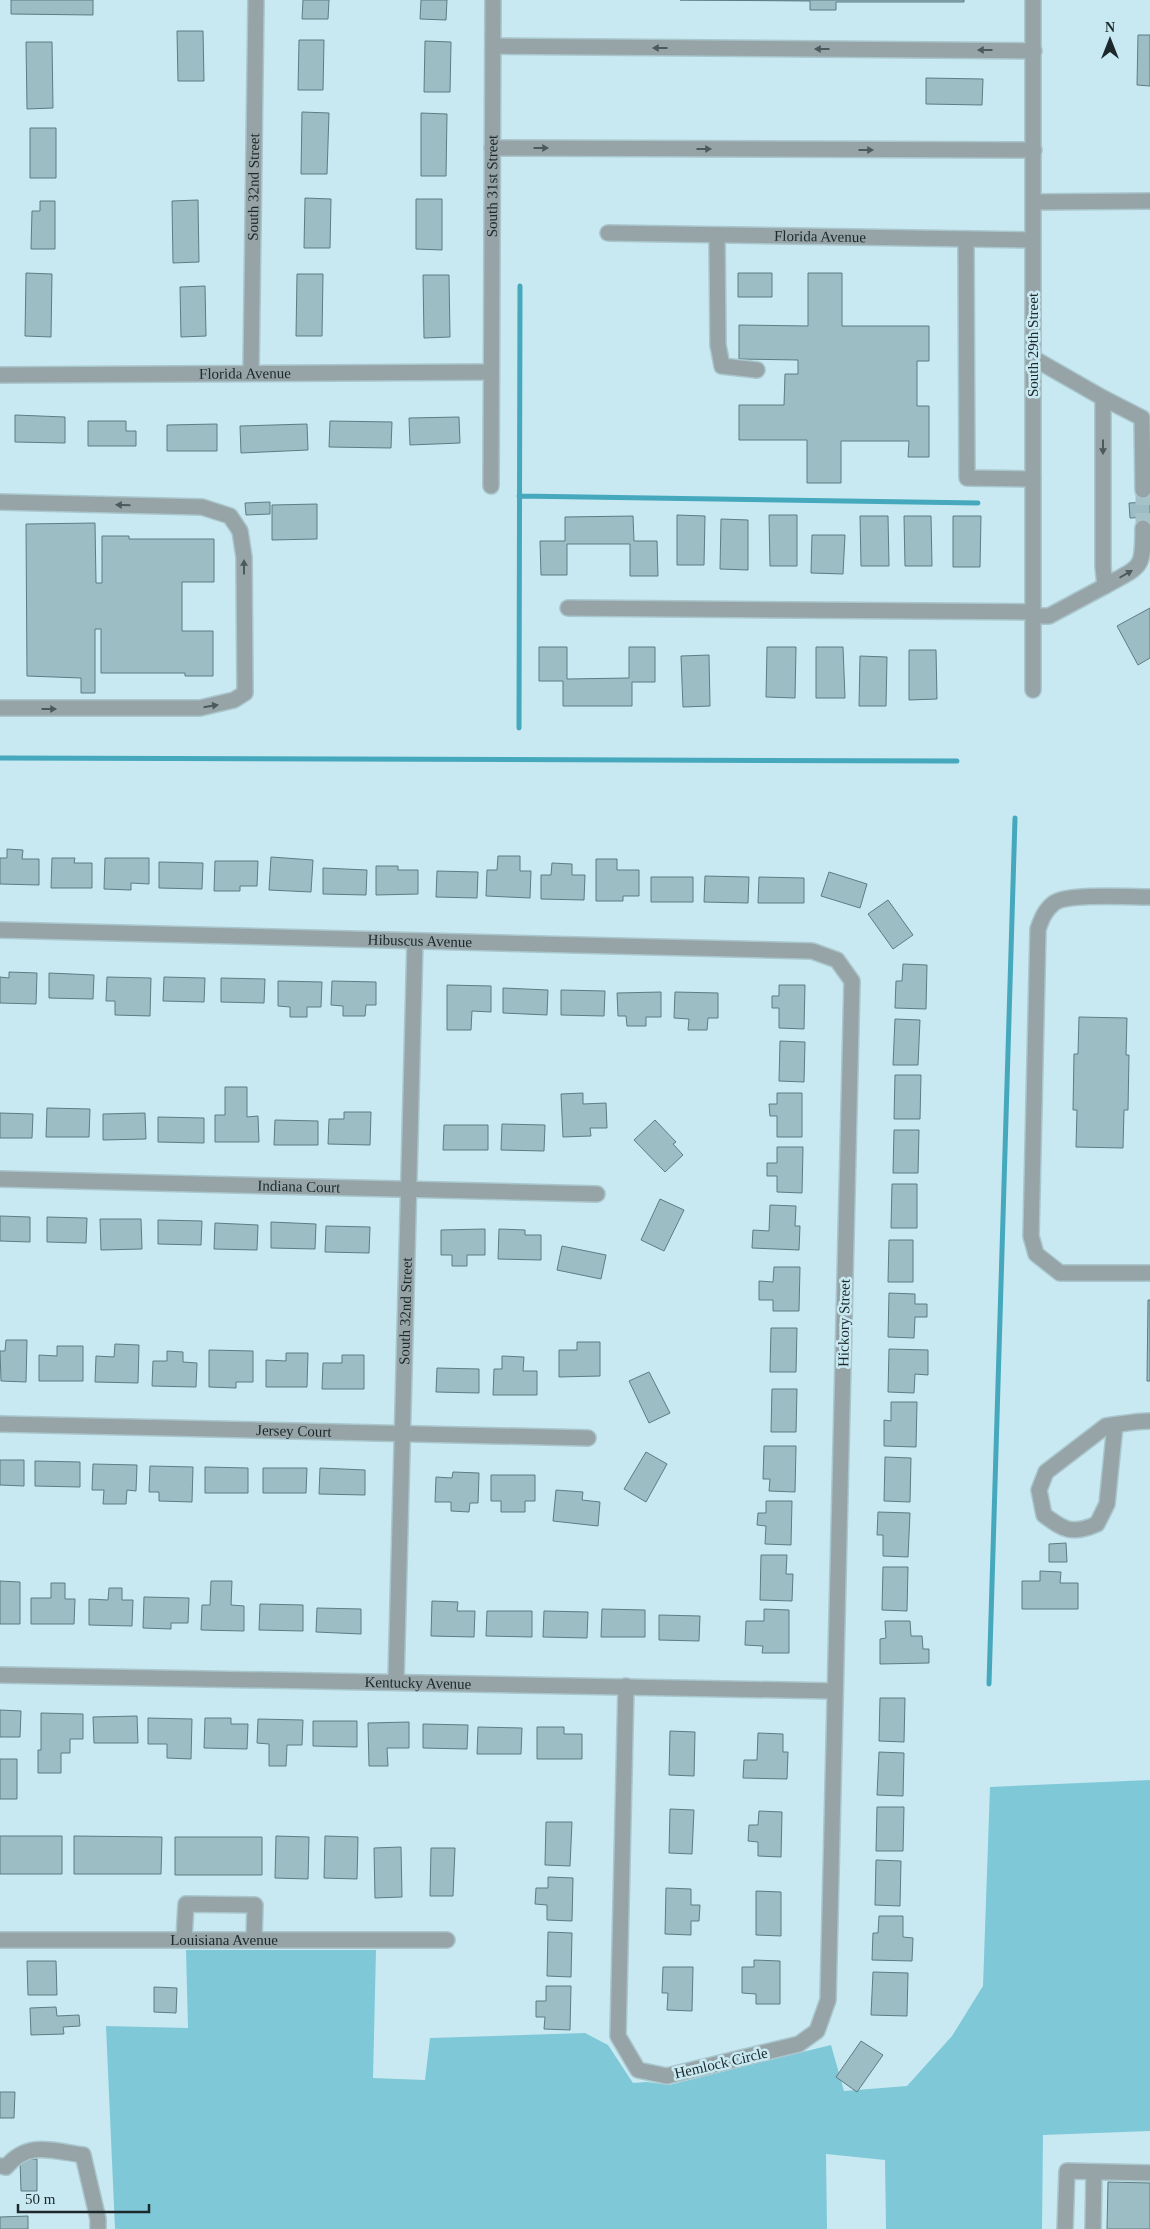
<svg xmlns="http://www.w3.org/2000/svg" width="1150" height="2229" font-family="'Times New Roman',serif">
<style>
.green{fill:#7fc8d8}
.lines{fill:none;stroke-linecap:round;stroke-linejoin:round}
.stream{stroke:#45a8bc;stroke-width:5}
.building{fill:#9cbdc4;stroke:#5d7c83}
.minor-tunnel{stroke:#a6c2c9;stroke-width:15;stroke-dasharray:15 8;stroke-linecap:butt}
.minor-casing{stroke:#a9c6cd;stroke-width:18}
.minor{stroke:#96a4a7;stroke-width:15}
.oneway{fill:#4d5a5d}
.labels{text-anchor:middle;stroke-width:5;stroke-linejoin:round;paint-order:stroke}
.street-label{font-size:15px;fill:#1c282b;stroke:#c8e9f1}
</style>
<rect width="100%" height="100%" fill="#c8e9f1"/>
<!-- green -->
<path class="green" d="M1150 1780V2131L1043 2135 1042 2229H886L885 2160 826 2154 827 2229H115L106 2026 188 2028 186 1950H376L373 2078 425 2080 430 2038 585 2033 608 2045 633 2083 647 2082 669 2085 831 2045 844 2091 907 2086 952 2036 983 1986 990 1787Z"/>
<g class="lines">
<!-- stream -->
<path class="stream" d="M519 496 978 503
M519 728 520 286
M0 758 957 761
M989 1684 1015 818"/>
</g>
<!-- building -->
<path class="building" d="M11 0H93V15L11 14Z
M303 0H329L328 19H302Z
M421 0H447L446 20 420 19Z
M680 0H964V2H836V10H810V1Z
M177 31H203L204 81H178Z
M1138 35H1150V86L1137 85Z
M299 40H324L323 90H298Z
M425 41 451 42 450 92H424Z
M26 42H52L53 108 27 109Z
M926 78 983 79 982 105 926 104Z
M302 112 329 113 327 174H301Z
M421 113 447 114 446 176H421Z
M30 128H56V178H30Z
M305 198 331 199 330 248H304Z
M416 199H442V250L416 249Z
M198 200 199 262 173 263 172 201Z
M40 201H55V249H31L32 211H40Z
M26 273 52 274 51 337 25 336Z
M738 273H772V297H738Z
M808 273H842V326H929V361H917V406H929V457H908L909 441H841V483H807V440H739V405H784L785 374H798V360L739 359V325L808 326Z
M297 274H323L322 336H296Z
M423 275H449L450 337 424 338Z
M205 286 206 336 181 337 180 287Z
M15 415 65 417V443L15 442Z
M459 417 460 443 410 445 409 418Z
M88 421H126V431H136V446H88Z
M330 421 392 422 391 448 329 447Z
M217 424V451H167V425Z
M307 424 308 450 241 453 240 426Z
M270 502V514L246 515 245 503Z
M1150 502V517L1130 518 1129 503Z
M317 504V539L272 540V505Z
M677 515 705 516 704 565H677Z
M769 515H797V566H770Z
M633 516 634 541H657L658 576H630V544H567V575H541L540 541H565V517Z
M860 516H888L889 566H861Z
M904 516H931L932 566H905Z
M953 516H981L980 567H953Z
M721 519 748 520V570L720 569Z
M95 523 96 583H102V536H129V539H214V582H182V631H213V676H185V673H101V629H95V693H81V678L27 676 26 524Z
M812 535H845L843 574 811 573Z
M1150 608V658L1138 665 1117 626Z
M539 647H567V679L629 678V647H655V682H632V706H563V681H539Z
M767 647H796L795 698 766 697Z
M816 647H843L845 698H816Z
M909 650H936L937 699 909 700Z
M709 655 710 706 683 707 681 656Z
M860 656 887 657 886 706H859Z
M7 849 23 850 22 859H39V885L0 884V858H7Z
M498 856H520V871H531L530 898 486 896 487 870H497Z
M271 857 313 860 311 892 269 890Z
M52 858H75L74 863H92V888H51Z
M105 858H149V884L131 883V890L104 889Z
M596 859H617V870H639V896H623V901H596Z
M215 861H258L257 886H240V891H214Z
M159 862 203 863 202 889 159 888Z
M552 863 572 864V875H585L584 900 541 899V875H551Z
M376 866H398V870H418V894L376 895Z
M323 868 367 870 366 895 323 894Z
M437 871 478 872 477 898 436 897Z
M829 872 867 884 860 908 821 896Z
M705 876 749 877 748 903 704 902Z
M651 877H693V902H651Z
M759 877 804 878V903H758Z
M888 900 913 935 893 949 868 914Z
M903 964 927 965 926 1009 895 1008 896 981H902Z
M9 972 37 973 36 1004 0 1003V977L9 978Z
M49 973 94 975 93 999 49 998Z
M107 977 151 978 150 1016 115 1015V1001H106Z
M164 977 205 978 204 1002 163 1001Z
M221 978 265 979 264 1003 221 1002Z
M278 981 322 982 321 1007H307V1017H290V1007L278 1006Z
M332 981 376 982V1005H366L365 1016H343V1006L331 1005Z
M447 985 491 986V1012L472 1011 471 1030H447Z
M779 985H805L804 1029 779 1028V1008H772V996H779Z
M503 988 548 990 547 1015 503 1013Z
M561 990 605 991 604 1016 561 1015Z
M661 992V1017H646V1026H627L626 1016H618L617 993Z
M675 992 718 993V1018H708L707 1030H688L689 1019 674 1018Z
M1079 1017 1127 1018 1126 1055H1129L1128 1110H1124L1123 1148 1076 1147 1077 1110H1073L1074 1054H1078Z
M895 1019 920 1020 918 1065H893Z
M780 1041 805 1042 804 1082 779 1081Z
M895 1075H921L920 1119H894Z
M225 1087H247V1117L258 1116 259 1142H215V1115H225Z
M583 1093V1104L606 1103 607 1128H590L591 1136 563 1137 561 1094Z
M777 1093H802V1137H777V1116H770L769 1104H777Z
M47 1108 90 1109 89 1137H46Z
M344 1112H371L370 1145 328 1144 329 1119H344Z
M0 1113 33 1114 32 1138H0Z
M145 1113 146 1139 103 1140V1114Z
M158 1117 204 1118V1143L158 1142Z
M275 1120 318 1121V1145H274Z
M655 1120 676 1142 673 1144 683 1155 665 1172 634 1140Z
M502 1124 545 1125 544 1151 501 1150Z
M444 1125H488V1150H443Z
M894 1130H919L918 1173H893Z
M777 1147H803L802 1193 777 1192V1176H767V1163H777Z
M892 1184H917V1228H891Z
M660 1199 684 1210 664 1251 641 1240Z
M770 1205 796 1206 795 1226H800L799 1250 752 1248 753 1230 769 1231Z
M0 1216 30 1217V1242L0 1241Z
M47 1217 87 1218 86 1243 47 1242Z
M100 1219H141L142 1249 101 1250Z
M158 1220 202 1221 201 1245 158 1244Z
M271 1222 316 1224 315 1249 271 1248Z
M215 1223 258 1225 257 1250 214 1249Z
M326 1226 370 1227 369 1253 325 1252Z
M485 1229V1255H467V1266H452V1255H441V1230Z
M499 1229 525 1230V1235H541V1260L498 1259Z
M889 1240H913V1282H888Z
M562 1246 606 1255 601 1279 557 1270Z
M774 1267H800L799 1311H773V1300H759V1281L773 1282Z
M889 1293 915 1294V1304H927V1317H915L914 1338 888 1337Z
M1148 1300H1150V1381H1147Z
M771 1328H797L796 1372H770Z
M6 1340H27L26 1382 1 1381 0 1351H5Z
M577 1342H600V1376L559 1377V1350H577Z
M115 1344 139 1345 138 1383 95 1382 96 1356 114 1357Z
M57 1346H83V1381H39V1355L57 1356Z
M889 1349 928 1350V1375L915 1374 914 1393 888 1392Z
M209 1350 253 1351V1382H236V1388L209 1387Z
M167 1351 183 1352V1362L197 1363 196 1387 152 1386 153 1361H167Z
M286 1353H308L307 1387H266V1360L286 1361Z
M342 1355H364V1389H322L323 1363H342Z
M502 1356 524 1357 523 1371H537V1395H493L494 1369H502Z
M437 1368 479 1369V1393L436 1392Z
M649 1372 670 1413 649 1423 629 1381Z
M772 1389H797L796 1432H771Z
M891 1402H917L916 1447 884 1446V1420L891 1421Z
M764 1446H796L795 1492 769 1491 770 1479H763Z
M646 1452 667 1464 646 1502 624 1489Z
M885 1457 911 1458 910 1502 884 1501Z
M0 1460H24V1486L0 1485Z
M35 1461 80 1462V1487L35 1486Z
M93 1464 137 1465 136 1491 127 1490 126 1504H103L104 1490H92Z
M150 1466 193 1467 192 1502 159 1501V1492H149Z
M205 1467 248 1468V1493H205Z
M263 1468H307L306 1493H263Z
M320 1468 365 1470V1495L319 1494Z
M453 1472 479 1473 478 1503H470L469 1512 451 1511V1502H435L436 1477 452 1478Z
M491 1475H535V1501H525V1512H501V1501H491Z
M556 1490 583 1492 582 1500 600 1502 598 1526 553 1521Z
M766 1501H792L791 1545 765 1544 766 1526 757 1525 758 1513H766Z
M878 1512 910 1513 908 1557 883 1556V1535H877Z
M1066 1543 1067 1562H1049V1544Z
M761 1555H787L786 1574H793L792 1601 760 1600Z
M883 1567H908L907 1611 882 1610Z
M1040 1571 1061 1572 1060 1583H1078V1609H1022V1581H1040Z
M0 1581 20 1582V1624H0Z
M211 1581H232L231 1605 244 1606V1631L201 1630 202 1605H210Z
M51 1583H65V1599H75L74 1624H31V1598H51Z
M109 1588H122V1600H133L132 1626 89 1625V1599L108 1600Z
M144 1597 189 1598 188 1623H171V1629L143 1628Z
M432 1601 458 1602 457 1611H475L474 1637 431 1636Z
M260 1604 303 1605V1631L259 1630Z
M317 1608 361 1609V1634L316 1632Z
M602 1609 645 1610V1637H601Z
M764 1609 789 1610V1653H762L763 1646 745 1645 746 1621H764Z
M487 1611H532V1637L486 1636Z
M544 1611 588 1612 587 1638 543 1637Z
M659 1615 700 1616 699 1641 659 1640Z
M885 1621H910L911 1636H922L923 1649H929V1663L880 1664V1639L886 1638Z
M880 1698H905L904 1742 879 1741Z
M0 1710 21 1711 20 1737H0Z
M41 1713 83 1714V1739H70V1753H61V1773H38V1750H41Z
M137 1716 138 1743H94L93 1717Z
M148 1718 192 1719 191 1759 167 1758V1744H148Z
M205 1718H231V1724H248L247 1749 204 1748Z
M258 1719 303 1720 302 1745H287L286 1766H269V1744L257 1743Z
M313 1721H357V1747L313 1746Z
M409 1722V1748H387L388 1766H369L368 1723Z
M423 1724 468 1725 467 1749 423 1748Z
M478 1727 522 1728 521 1754H477Z
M537 1727H564V1734H582V1759H537Z
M670 1731 695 1732 694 1776 669 1775Z
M758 1733 783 1734V1752H788L787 1779 743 1778 744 1760H757Z
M879 1752 904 1753 903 1796 877 1795Z
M0 1759H17V1799H0Z
M877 1807H904L903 1851H876Z
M670 1809 694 1810 692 1854 669 1853Z
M759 1811 782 1812 781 1857 758 1856V1842L748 1841 749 1825H758Z
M546 1822H572L570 1866 545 1865Z
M0 1836H62V1874H0Z
M74 1836 162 1837 161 1874H74Z
M276 1836 309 1837 308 1879 275 1878Z
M325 1836 358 1837 357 1879 324 1878Z
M175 1837H262V1875H175Z
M401 1847 402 1897 375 1898 374 1848Z
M431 1848H455L453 1896H430Z
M876 1860 901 1861 900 1906 875 1905Z
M548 1877 573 1878 572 1921 547 1920V1905L535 1904 536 1888H548Z
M666 1888 691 1889V1905H700L699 1921H691V1935L665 1934Z
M756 1891 781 1892V1936L756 1935Z
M879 1916H903V1937L913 1938 912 1961 872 1960 873 1933H878Z
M548 1932 572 1933 571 1977 547 1976Z
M754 1960 780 1961V2004H756V1994L742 1993V1967H754Z
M27 1961H56L57 1995H28Z
M663 1967H693L692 2011 667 2010 668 1993H662Z
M873 1972 908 1973 907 2016 871 2015Z
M546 1986H571L570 2030 544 2029 545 2017H536V2001H546Z
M154 1987 177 1988 176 2013 154 2012Z
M56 2007 57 2016 79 2015 80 2026 63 2027 64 2034 31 2035 30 2008Z
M861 2041 883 2055 857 2092 836 2077Z
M0 2092H15L14 2118H0Z
M37 2159V2191H21L20 2160Z
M1108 2182 1150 2183V2229H1107Z
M28 2216V2229H0V2217Z"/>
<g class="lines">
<!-- minor-tunnel -->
<path class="minor-tunnel" d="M1143 490V528"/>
<defs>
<g id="minor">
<path d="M493 46 1034 51"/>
<path d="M492 148 1034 150"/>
<path d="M1034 202 1150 201"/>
<path id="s1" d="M608 233 1033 240"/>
<path d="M717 235 718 345 722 366 757 370"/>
<path d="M966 239 967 478 1033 479"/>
<path d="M1033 358 1103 398 1142 418 1143 490"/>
<path id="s2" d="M251 373 256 0"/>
<path id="s3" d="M0 375 490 372"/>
<path d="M1103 398V567L1105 586C1142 565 1143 570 1143 528"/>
<path id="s4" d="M491 486 493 0"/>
<path d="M0 502 202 507 230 516 240 531 244 557 245 693 234 700 200 708H0"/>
<path d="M568 608 1033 612"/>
<path d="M1033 616H1049L1105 586"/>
<path d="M1033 690V0"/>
<path d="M1150 897C1131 897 1067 893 1054 903 1045 910 1042 918 1038 929L1031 1236 1036 1254 1060 1273H1150"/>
<path id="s5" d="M0 930 812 951 837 960 852 981 828 2000 817 2031 799 2044 667 2076 638 2070 618 2036 626 1686"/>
<path id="s6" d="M0 1179 597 1194"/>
<path id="s7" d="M0 1424 588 1438"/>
<path d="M1115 1425 1107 1504 1097 1524C1072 1535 1064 1530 1044 1515L1039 1490 1046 1472 1106 1426C1121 1424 1135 1421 1150 1421"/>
<path id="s8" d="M0 1675 835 1691"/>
<path id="s9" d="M396 1682 415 941"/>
<path d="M184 1939 186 1904 255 1905 254 1940"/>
<path id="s10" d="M0 1940H447"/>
<path d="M0 2166 6 2167C28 2140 53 2151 83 2155L98 2219V2229"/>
<path d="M1065 2229 1067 2171 1150 2173"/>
<path d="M1093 2229 1094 2172"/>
</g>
</defs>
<!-- minor casing -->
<use href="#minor" class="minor-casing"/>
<!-- minor -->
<use href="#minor" class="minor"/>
</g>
<!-- one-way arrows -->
<defs><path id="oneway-solid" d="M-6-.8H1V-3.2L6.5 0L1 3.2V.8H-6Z" transform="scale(1.25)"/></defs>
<g class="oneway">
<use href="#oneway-solid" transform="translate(660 48) rotate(-180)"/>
<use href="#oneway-solid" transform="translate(822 49) rotate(-180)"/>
<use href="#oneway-solid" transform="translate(985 50) rotate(-180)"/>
<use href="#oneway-solid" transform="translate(541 148)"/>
<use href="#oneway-solid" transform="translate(704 149)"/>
<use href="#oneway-solid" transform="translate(866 150)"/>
<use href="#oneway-solid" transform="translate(1103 447) rotate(90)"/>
<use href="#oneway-solid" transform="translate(123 505) rotate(-179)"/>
<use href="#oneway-solid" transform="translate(244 567) rotate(-90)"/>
<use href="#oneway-solid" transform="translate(1126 574) rotate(-30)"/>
<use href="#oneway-solid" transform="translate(211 706) rotate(-9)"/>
<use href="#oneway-solid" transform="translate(49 709)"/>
</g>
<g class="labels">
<!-- street labels -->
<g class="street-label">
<text dy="5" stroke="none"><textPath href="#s4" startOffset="300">South 31st Street</textPath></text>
<text dy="5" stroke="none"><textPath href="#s2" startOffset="186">South 32nd Street</textPath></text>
<text dy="5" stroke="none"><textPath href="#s1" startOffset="212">Florida Avenue</textPath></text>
<text transform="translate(1033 345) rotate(-90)" y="5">South 29th Street</text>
<text dy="5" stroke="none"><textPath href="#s3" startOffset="245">Florida Avenue</textPath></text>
<text dy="5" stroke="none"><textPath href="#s5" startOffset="420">Hibuscus Avenue</textPath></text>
<text dy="5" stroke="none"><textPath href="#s6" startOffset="299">Indiana Court</textPath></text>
<text dy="5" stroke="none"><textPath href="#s9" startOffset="371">South 32nd Street</textPath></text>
<text transform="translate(844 1323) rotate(-89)" y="5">Hickory Street</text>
<text dy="5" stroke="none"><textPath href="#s7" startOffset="294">Jersey Court</textPath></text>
<text dy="5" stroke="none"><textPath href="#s8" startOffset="418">Kentucky Avenue</textPath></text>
<text dy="5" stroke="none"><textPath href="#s10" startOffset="224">Louisiana Avenue</textPath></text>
<text transform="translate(721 2063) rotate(-13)" y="5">Hemlock Circle</text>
</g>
</g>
<!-- north arrow -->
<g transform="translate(1110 40)" stroke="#c8e9f1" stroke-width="4" paint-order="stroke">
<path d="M0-4L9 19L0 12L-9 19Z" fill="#1c282b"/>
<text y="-8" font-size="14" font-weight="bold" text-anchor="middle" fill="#1c282b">N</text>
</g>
<!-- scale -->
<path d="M18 2204v8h131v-8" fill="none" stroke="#1c282b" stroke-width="2.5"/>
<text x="25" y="2204" font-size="15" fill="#1c282b" stroke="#c8e9f1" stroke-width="4" paint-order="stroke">50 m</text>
</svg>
